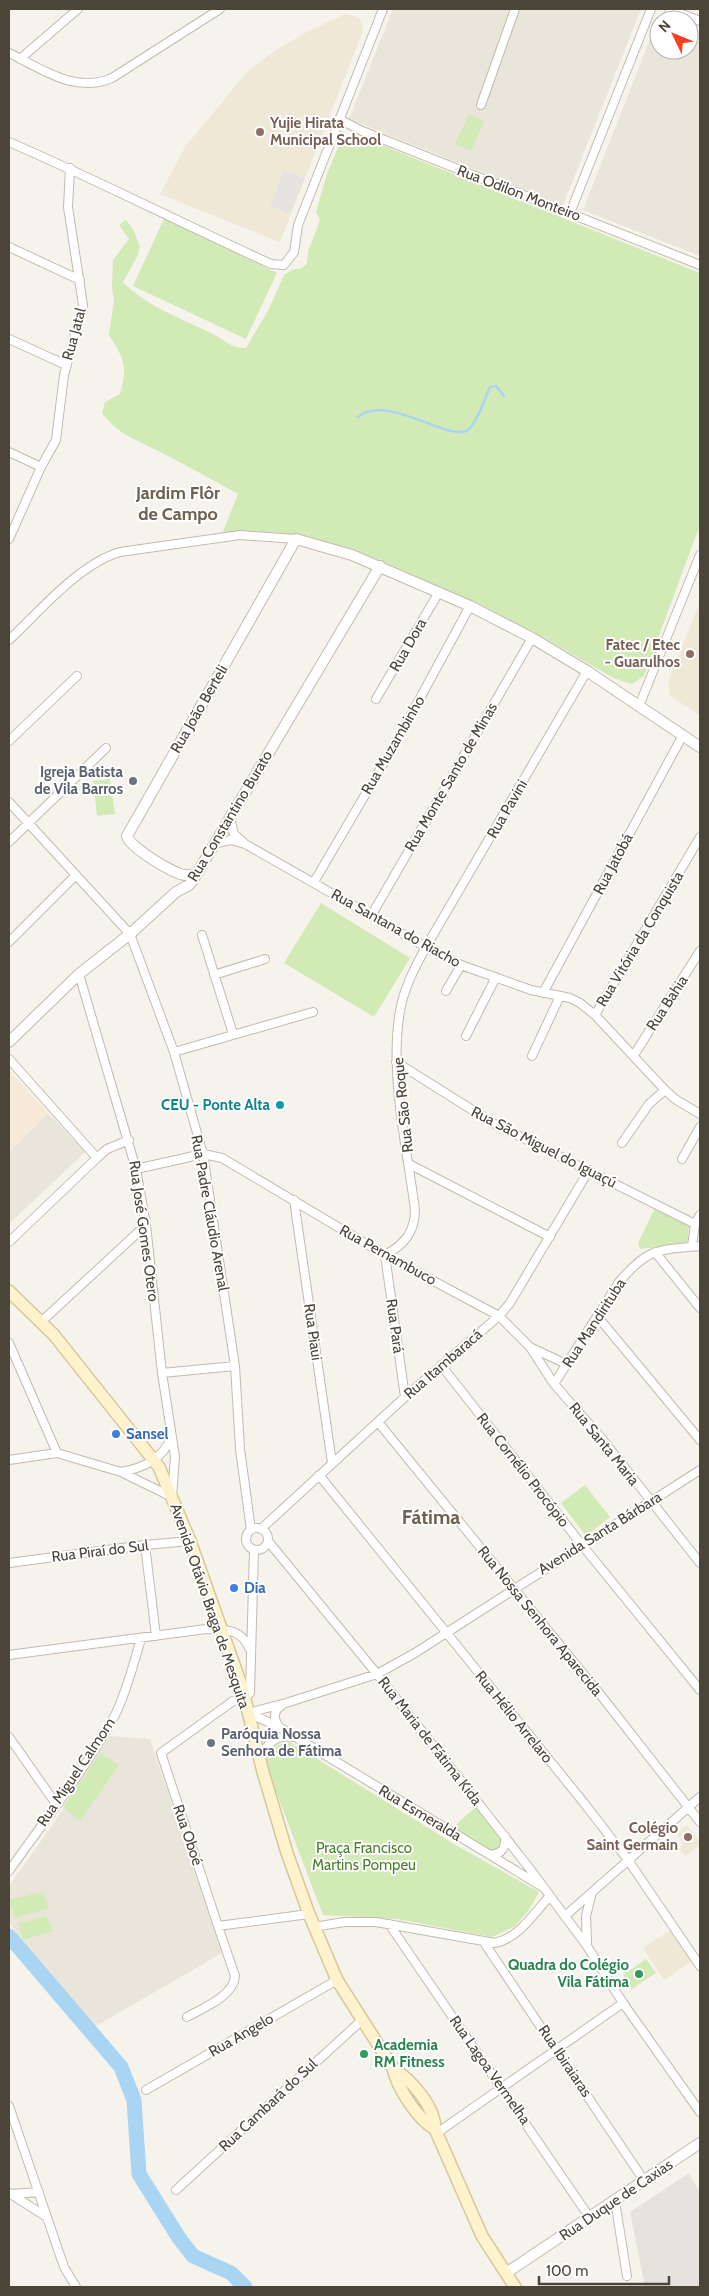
<svg xmlns="http://www.w3.org/2000/svg" width="709" height="2296" font-family="Cabin,sans-serif">
<style>
.residential{fill:#eae5da}
.commercial{fill:#f7ead8}
.industrial{fill:#e6e2dd}
.education{fill:#efe8d6}
.green{fill:#d2eab5}
.parking{fill:#e5e3e0}
.lines{fill:none;stroke-linecap:round;stroke-linejoin:round}
.stream{stroke:#a9d4f2;stroke-width:2.5}
.river{stroke:#a9d4f2;stroke-width:15}
.minor-casing{stroke:#c2bbae;stroke-width:10}
.tertiary-casing{stroke:#c2bbae;stroke-width:12}
.secondary-casing{stroke:#d6c79b;stroke-width:14}
.minor{stroke:#fff;stroke-width:8}
.tertiary{stroke:#fff;stroke-width:10}
.secondary{stroke:#fff3cd;stroke-width:11}
.education-dot{fill:#8d6e63;stroke:#fff;stroke-width:2}
.worship-dot{fill:#6b7280;stroke:#fff;stroke-width:2}
.culture-dot{fill:#0f9aa8;stroke:#fff;stroke-width:2}
.shop-dot{fill:#3f7fe0;stroke:#fff;stroke-width:2}
.leisure-dot{fill:#2e9e5b;stroke:#fff;stroke-width:2}
.labels{text-anchor:middle;stroke-width:4;stroke-linejoin:round;paint-order:stroke}
.education-label{font-size:15px;font-weight:bold;fill:#785e54;stroke:#fff;text-anchor:end}
.street-label{font-size:15px;fill:#4b4439;stroke:#fff}
.worship-label{font-size:15px;font-weight:bold;fill:#5b616d;stroke:#fff;text-anchor:end}
.culture-label{font-size:15px;font-weight:bold;fill:#0d838f;stroke:#fff;text-anchor:end}
.shop-label{font-size:15px;font-weight:bold;fill:#366cbe;stroke:#fff;text-anchor:start}
.park-label{font-size:15px;fill:#4a7f2a;stroke:#fff}
.leisure-label{font-size:15px;font-weight:bold;fill:#27864d;stroke:#fff;text-anchor:end}
.quarter-label{font-size:18px;font-weight:bold;fill:#6e6250;stroke:#fff}
.district-label{font-size:20px;font-weight:bold;fill:#6e6250;stroke:#fff}
</style>
<rect width="100%" height="100%" fill="#f6f3ec"/>
<!-- residential -->
<path class="residential" d="M393 9H641L563 205 349 119Z
M659 16 668 20H659V50H689V28L700 33V256L583 210Z
M48 1113 85 1152 9 1224V1152Z
M110 1736 150 1739 222 1953 96 2026 34 1958 9 1922V1886L63 1810V1807Z"/>
<!-- commercial -->
<path class="commercial" d="M9 1070 48 1113 9 1151Z"/>
<!-- industrial -->
<path class="industrial" d="M689 2173 700 2193V2287H645L630 2212Z"/>
<!-- education -->
<path class="education" d="M345 14 358 17 362 22 363 31 280 242 160 194 185 147 247 72 271 53 305 33Z
M700 602V715L670 696 668 682Z
M687 1825 700 1841V1845L685 1856 679 1848 684 1844 676 1834Z
M672 1929 692 1961 664 1980 643 1948Z"/>
<!-- green -->
<path class="green" d="M469 114 484 121 471 151 455 144Z
M350 136 371 141 700 273V525L644 676 632 684 613 678 543 637 488 609 375 558 315 538 272 532 222 534 238 494C213 480 188 466 162 453 139 441 118 435 102 413L105 402 120 394C128 367 124 358 109 335L114 299 112 288 113 260 129 239 119 225 126 220 133 229 140 247 137 257 123 282C148 307 180 318 211 333 224 339 231 349 246 348L269 309 284 275 294 269H300L307 264 308 252 320 220 316 212 327 174 341 140Z
M164 219 277 273 246 339 133 286Z
M110 779 115 814 97 816 93 781Z
M321 903 410 958 374 1017 284 963Z
M655 1208 689 1226 687 1244 640 1249 638 1243Z
M585 1485 610 1517 586 1536 561 1503Z
M290 1742 454 1844 539 1892 529 1910 514 1927 492 1937 397 1919 323 1915 264 1760 277 1745Z
M100 1753 119 1765 80 1821 63 1807Z
M479 1804 504 1843 503 1848 490 1853 450 1830Z
M43 1892 49 1908 15 1918 9 1900Z
M46 1916 53 1931 23 1940 18 1923Z
M646 1959 656 1973 632 1989 623 1975Z"/>
<!-- parking -->
<path class="parking" d="M284 171 304 178 290 214 270 206Z"/>
<g class="lines">
<!-- stream -->
<path class="stream" d="M358 417C387 392 453 445 469 429 479 419 484 400 490 387L496 386 504 396"/>
<!-- river -->
<path class="river" d="M9 1936 121 2067 134 2100 139 2174 179 2238 193 2256 231 2273 245 2287"/>
<defs>
<path id="minor" d="M669 9 700 21
M9 53C42 69 75 94 112 78L220 9
M20 59 78 9
M481 105 515 9
M339 119 362 131 700 265
M9 142C97 180 183 224 271 264L284 265 294 252 298 225 383 9
M570 213 651 9
M9 247 80 280
M9 339 66 365
M9 452 41 467 9 539
M41 467 56 440 64 375 83 305 68 207 70 168
M9 640C40 611 79 564 120 552L240 535 296 539
M376 699 439 592
M639 706 700 555
M9 741 77 676
M9 802 130 934 174 1052 203 1154 235 1366 240 1449 251 1530
M230 818 234 834 243 842
M9 842 106 748
M215 844 230 840 245 844 426 947 461 965 531 990 570 998 580 1003 595 1015 665 1090 675 1099 700 1114
M314 882 399 737 470 606
M371 916 532 638
M202 935 233 1034
M9 942 76 875
M214 975 265 959
M446 991 461 965
M543 993 683 735
M595 1015 700 837
M466 1036 496 977
M174 1052 313 1012
M634 1055 700 951
M532 1056 560 996
M9 1059 97 1158
M396 1062 493 1123 695 1224
M622 1143 649 1104 665 1090
M682 1159 700 1127
M409 1164 550 1237
M136 1169 203 1154 222 1158 385 1255 499 1316 530 1347 566 1364
M294 1200 332 1463
M9 1242 97 1158 107 1149 129 1140
M692 1246 695 1224 700 1215
M655 1252 700 1308
M385 1255C404 1245 415 1232 415 1210 407 1147 389 1074 400 1011 404 988 415 967 426 947L587 671
M385 1255 405 1397
M598 1317 700 1440
M41 1322 146 1225
M9 1343 57 1453
M530 1347 554 1384 603 1440 700 1563
M441 1365 582 1545 700 1690
M162 1373 235 1366
M554 1384 619 1282C648 1248 657 1250 700 1246
M378 1422 603 1698 700 1822
M9 1460 57 1453 121 1472 172 1497 175 1457 162 1373 146 1225 136 1169 79 974
M121 1472C144 1468 162 1459 172 1437
M319 1475 584 1803 628 1860 700 1966
M246 1539a11 11 0 1 1 22 0a11 11 0 1 1-22 0Z
M261 1529 405 1397 499 1316 510 1303 589 1170
M268 1541 377 1674 530 1869 587 1946 623 2003 700 2112
M145 1545 156 1636
M254 1550 250 1693 245 1698 233 1701 161 1753 218 1926 309 1914
M9 1563 145 1545 190 1541
M9 1655 206 1629C225 1630 241 1628 249 1648
M248 1713 286 1703 377 1674 415 1653 700 1470
M248 1713 279 1727 541 1886
M279 1727C273 1718 273 1711 282 1705
M9 1737 56 1804
M260 1761C265 1744 276 1734 294 1737
M490 1855C502 1854 506 1848 505 1836
M9 1871C44 1821 86 1769 115 1715 127 1691 133 1665 141 1639
M565 1916 700 1797
M389 1924 590 2218
M314 1927 344 1922H376L495 1943C519 1938 534 1913 550 1896
M483 1941 645 2182
M587 1944 586 1916 591 1896
M187 2017C203 2008 234 1996 235 1976L218 1926
M146 2090 337 1980
M9 2106 64 2267 76 2287
M437 2133 623 2003
M176 2190 361 2021
M9 2193 47 2217
M10 2194 39 2192
M615 2201 627 2276"/>
<path id="tertiary" d="M197 874C194 874 189 876 185 875 174 874 129 847 127 836L296 539 352 555 470 606 532 638 587 671 700 747
M9 1042 79 974 130 934 176 892 189 885 193 880 380 566
M506 2273 700 2143"/>
<path id="secondary" d="M9 1291 54 1335 159 1467 190 1541 242 1687 263 1772 287 1853 309 1914 337 1980 393 2068C397 2087 417 2119 435 2129
M393 2068C411 2080 435 2106 435 2129L482 2236 515 2287"/>
</defs>
<!-- minor casing -->
<use href="#minor" class="minor-casing"/>
<!-- tertiary casing -->
<use href="#tertiary" class="tertiary-casing"/>
<!-- secondary casing -->
<use href="#secondary" class="secondary-casing"/>
<!-- minor -->
<use href="#minor" class="minor"/>
<!-- tertiary -->
<use href="#tertiary" class="tertiary"/>
<!-- secondary -->
<use href="#secondary" class="secondary"/>
</g>
<!-- markers -->
<g class="education-dot">
<circle cx="260" cy="132" r="5"/>
<circle cx="690" cy="654" r="5"/>
<circle cx="688" cy="1837" r="5"/>
</g>
<g class="worship-dot">
<circle cx="133" cy="781" r="5"/>
<circle cx="211" cy="1743" r="5"/>
</g>
<circle class="culture-dot" cx="280" cy="1105" r="5"/>
<g class="shop-dot">
<circle cx="116" cy="1434" r="5"/>
<circle cx="234" cy="1588" r="5"/>
</g>
<g class="leisure-dot">
<circle cx="639" cy="1974" r="5"/>
<circle cx="364" cy="2054" r="5"/>
</g>
<g class="labels">
<!-- education labels -->
<g class="education-label">
<text x="270" y="128" text-anchor="start">Yujie Hirata<tspan x="270" dy="17">Municipal School</tspan></text>
<text x="680" y="650">Fatec / Etec<tspan x="680" dy="17">- Guarulhos</tspan></text>
<text x="678" y="1833">Colégio<tspan x="678" dy="17">Saint Germain</tspan></text>
</g>
<!-- street labels -->
<g class="street-label">
<text transform="translate(519 193) rotate(21)" y="5">Rua Odilon Monteiro</text>
<text transform="translate(74 334) rotate(-75)" y="5">Rua Jatal</text>
<text transform="translate(408 645) rotate(-60)" y="5">Rua Dora</text>
<text transform="translate(199 709) rotate(-60)" y="5">Rua João Berteli</text>
<text transform="translate(393 745) rotate(-60)" y="5">Rua Muzambinho</text>
<text transform="translate(451 777) rotate(-60)" y="5">Rua Monte Santo de Minas</text>
<text transform="translate(507 809) rotate(-60)" y="5">Rua Pavini</text>
<text transform="translate(230 816) rotate(-59)" y="5">Rua Constantino Burato</text>
<text transform="translate(613 864) rotate(-62)" y="5">Rua Jatobá</text>
<text transform="translate(396 928) rotate(29)" y="5">Rua Santana do Riacho</text>
<text transform="translate(640 939) rotate(-59)" y="5">Rua Vitória da Conquista</text>
<text transform="translate(667 1003) rotate(-57)" y="5">Rua Bahia</text>
<text transform="translate(403 1105) rotate(-96)" y="5">Rua São Roque</text>
<text transform="translate(544 1147) rotate(27)" y="5">Rua São Miguel do Iguaçú</text>
<text transform="translate(210 1213) rotate(80)" y="5">Rua Padre Cláudio Arenal</text>
<text transform="translate(144 1231) rotate(82)" y="5">Rua José Gomes Otero</text>
<text transform="translate(388 1255) rotate(29)" y="5">Rua Pernambuco</text>
<text transform="translate(594 1323) rotate(-57)" y="5">Rua Mandirituba</text>
<text transform="translate(395 1326) rotate(82)" y="5">Rua Pará</text>
<text transform="translate(313 1332) rotate(82)" y="5">Rua Piaui</text>
<text transform="translate(443 1364) rotate(-41)" y="5">Rua Itambaracá</text>
<text transform="translate(604 1444) rotate(51)" y="5">Rua Santa Maria</text>
<text transform="translate(523 1470) rotate(52)" y="5">Rua Cornélio Procópio</text>
<text transform="translate(600 1533) rotate(-32)" y="5">Avenida Santa Bárbara</text>
<text transform="translate(100 1551) rotate(-7)" y="5">Rua Piraí do Sul</text>
<text transform="translate(210 1606) rotate(71)" y="5">Avenida Otávio Braga de Mesquita</text>
<text transform="translate(540 1621) rotate(51)" y="5">Rua Nossa Senhora Aparecida</text>
<text transform="translate(514 1717) rotate(51)" y="5">Rua Hélio Arrelaro</text>
<text transform="translate(430 1741) rotate(52)" y="5">Rua Maria de Fátima Kida</text>
<text transform="translate(76 1772) rotate(-56)" y="5">Rua Miguel Calmom</text>
<text transform="translate(420 1813) rotate(31)" y="5">Rua Esmeralda</text>
<text transform="translate(188 1835) rotate(71)" y="5">Rua Oboé</text>
<text transform="translate(241 2035) rotate(-30)" y="5">Rua Angelo</text>
<text transform="translate(565 2061) rotate(56)" y="5">Rua Ibiraiaras</text>
<text transform="translate(490 2070) rotate(55)" y="5">Rua Lagoa Vermelha</text>
<text transform="translate(268 2105) rotate(-43)" y="5">Rua Cambará do Sul</text>
<text transform="translate(616 2200) rotate(-34)" y="5">Rua Duque de Caxias</text>
</g>
<!-- worship labels -->
<g class="worship-label">
<text x="123" y="777">Igreja Batista<tspan x="123" dy="17">de Vila Barros</tspan></text>
<text x="221" y="1739" text-anchor="start">Paróquia Nossa<tspan x="221" dy="17">Senhora de Fátima</tspan></text>
</g>
<!-- culture labels -->
<g class="culture-label">
<text x="270" y="1110">CEU - Ponte Alta</text>
</g>
<!-- shop labels -->
<g class="shop-label">
<text x="126" y="1439">Sansel</text>
<text x="244" y="1593">Dia</text>
</g>
<!-- park labels -->
<g class="park-label">
<text x="364" y="1853">Praça Francisco<tspan x="364" dy="17">Martins Pompeu</tspan></text>
</g>
<!-- leisure labels -->
<g class="leisure-label">
<text x="629" y="1970">Quadra do Colégio<tspan x="629" dy="17">Vila Fátima</tspan></text>
<text x="374" y="2050" text-anchor="start">Academia<tspan x="374" dy="17">RM Fitness</tspan></text>
</g>
<!-- quarter labels -->
<g class="quarter-label">
<text x="178" y="499">Jardim Flôr<tspan x="178" dy="21">de Campo</tspan></text>
</g>
<!-- district labels -->
<g class="district-label">
<text x="431" y="1524">Fátima</text>
</g>
</g>
<!-- border -->
<rect width="709" height="2296" fill="none" stroke="#4b4439" stroke-width="20"/>
<!-- north arrow -->
<g transform="translate(674 35) rotate(313)"><circle r="24" fill="#ffffff" stroke="#b7b4b0"/>
<path d="M0-4L9 19L0 12L-9 19Z" fill="#fc3f1d"/>
<text y="-8" font-size="14" font-weight="bold" text-anchor="middle" fill="#4b4439">N</text>
</g>
<!-- scale -->
<path d="M539 2276v8h130v-8" fill="none" stroke="#4b4439" stroke-width="2.5"/>
<text x="546" y="2276" font-size="15" fill="#4b4439" stroke="#ffffff" stroke-width="4" paint-order="stroke">100 m</text>
</svg>
